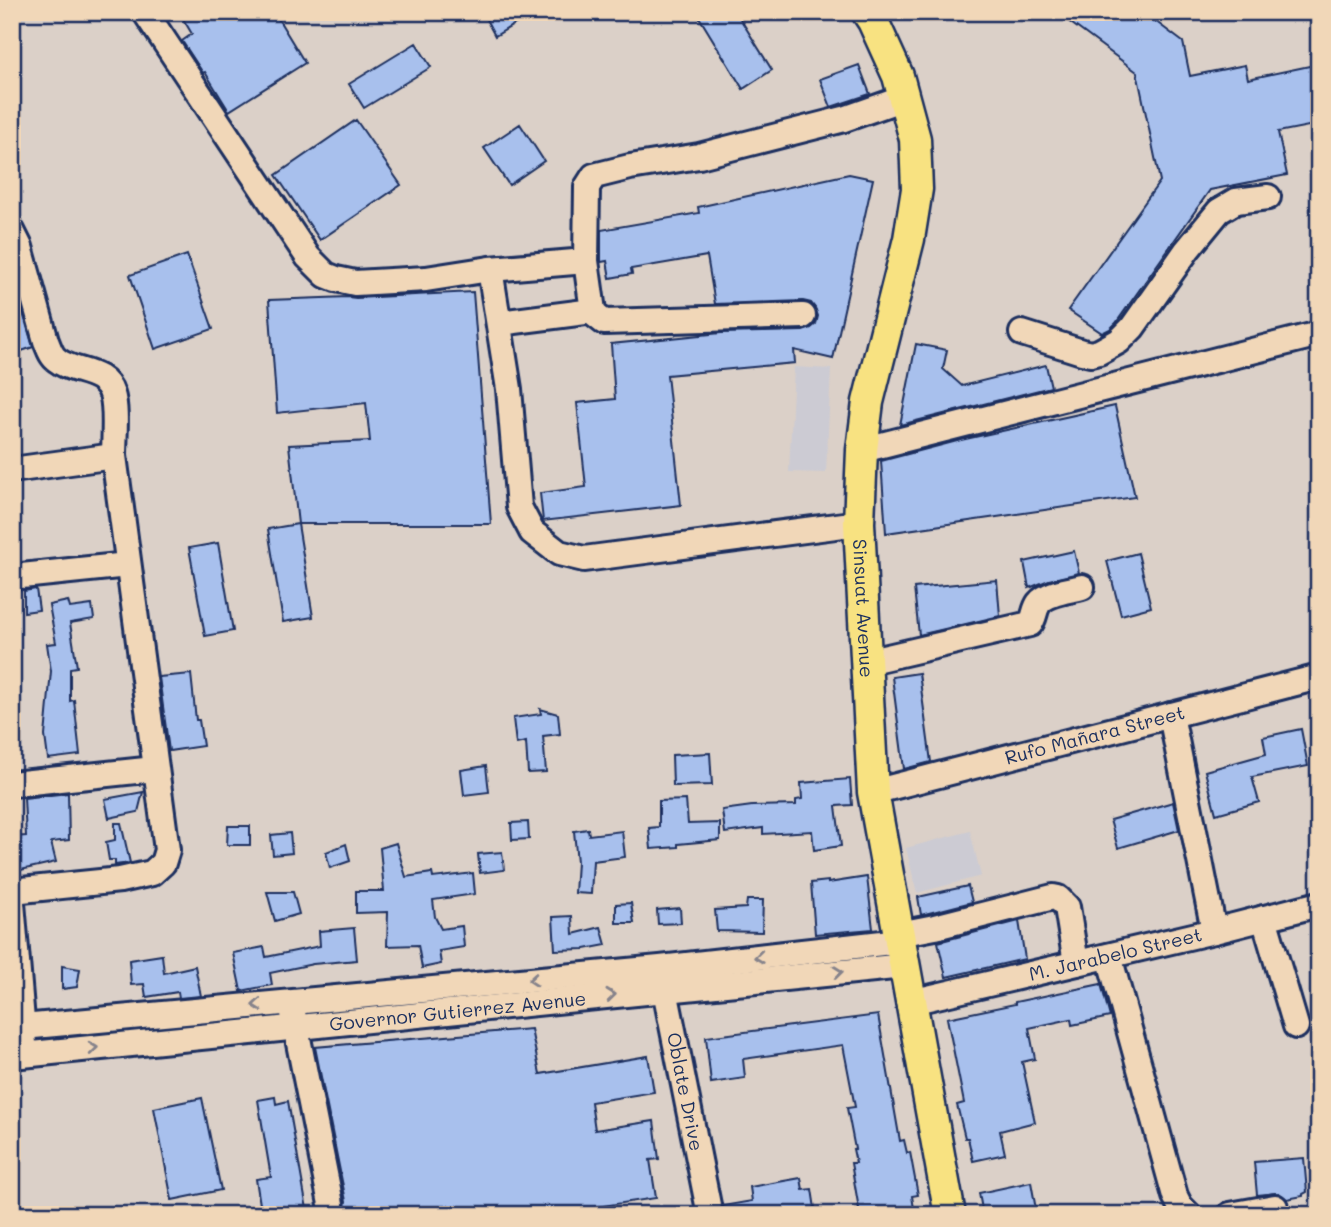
<svg xmlns="http://www.w3.org/2000/svg" width="1331" height="1227" font-family="Mali,sans-serif">
<style>
.built{fill:#cccbd3}
.building{fill:#a8c0ed;stroke:#1b2f5e;stroke-width:2}
.lines{fill:none;stroke-linecap:round;stroke-linejoin:round}
.minor-casing{stroke:#1b2f5e;stroke-width:30}
.major-casing{stroke:#1b2f5e;stroke-width:35}
.minor{stroke:#f1d7b8;stroke-width:24}
.major{stroke:#f8e281;stroke-width:30}
.oneway{stroke:#86838b}
.labels{text-anchor:middle;stroke-width:5;stroke-linejoin:round;paint-order:stroke}
.street-label{font-size:19px;fill:#1b2f5e;stroke:#f1d7b8}
</style>
<rect width="100%" height="100%" fill="#dbd0c8"/>
<filter id="ink" filterUnits="userSpaceOnUse"><feTurbulence type="fractalNoise" baseFrequency=".0143" numOctaves="2"/><feDisplacementMap in="SourceGraphic" scale="14" xChannelSelector="R" yChannelSelector="G"/><feConvolveMatrix kernelMatrix="1 2 1 2 8 2 1 2 1" color-interpolation-filters="sRGB"/></filter>
<g filter="url(#ink)">
<!-- built -->
<path class="built" d="M794 367 831 369 826 473 789 472Z
M970 831 981 876 917 893 906 848Z"/>
<!-- building -->
<path class="building" d="M179 12H274L305 63 229 111 205 72 203 73 182 41 192 34Z
M482 12H535L495 36Z
M696 12H736L772 70 743 89Z
M1056 12H1143L1183 42 1190 76 1245 65 1248 79 1319 64V124L1278 132 1287 175 1210 190 1116 323 1110 329 1102 333 1068 310 1160 181 1137 72Z
M416 43 431 67 364 108 349 84Z
M859 65 870 94 831 107 820 79Z
M356 120 401 185 320 240 276 175Z
M520 124 544 161 509 185 484 148Z
M849 174 873 179 833 359 794 350 795 363 667 375 681 505 543 521 540 493 586 487 577 403 615 399 611 344 721 333 803 331 811 328 816 324 818 316 815 308 811 303 803 301 715 304 707 256 631 269 632 274 610 278 607 261 601 262V230L699 213 698 207Z
M187 255 213 329 155 349 130 275Z
M12 275 33 347 16 353 12 340Z
M473 292 491 524H298L289 445 370 441 366 403 277 413 269 300 348 297 356 298Z
M916 344 947 350 943 369 962 386 1046 365 1051 387 900 425Z
M1115 406 1135 497 886 533 881 461 961 440Z
M298 524 313 617 283 622 268 529Z
M218 543 233 631 205 636 189 548Z
M1074 551 1079 573 1049 580 1029 588 1024 562Z
M1138 553 1151 607 1121 615 1107 561Z
M997 580 1000 616 919 635 914 588Z
M36 589 39 610 24 612V591Z
M68 601 70 608 92 605 94 619 70 623 77 667 70 668V701L74 700 80 755 48 759 45 736 51 671 47 644 56 643 49 605Z
M919 673 931 762 904 769 892 677Z
M191 674 196 720H199L203 746 169 751 159 677Z
M540 709 558 714 560 734 543 736 546 772 528 773 526 742 516 744 513 718 541 714Z
M1301 729 1308 766 1252 777 1259 802 1216 814 1205 771 1266 754 1263 737Z
M710 753 712 785 673 786 672 755Z
M486 766 489 792 464 795 461 770Z
M850 779 852 805 836 806 841 846 814 850 812 831 763 834V828L725 833 722 810 752 806 796 805V800L802 799 801 783Z
M143 792 138 812 109 818 105 799Z
M68 793 69 840 51 842 56 862 12 872V837L26 836 24 798Z
M686 800 688 824 720 823V840L678 844V847L651 849 649 828 659 827V801Z
M1173 802 1179 830 1118 848 1110 820Z
M528 822 529 839 512 840 511 823Z
M115 823H121L130 863 115 865V860H109L106 842 115 840Z
M228 826H250V845H227Z
M588 829 589 835 622 831 625 857 593 861 591 894 575 893 577 862 574 831Z
M290 833 292 853 273 855 271 835Z
M396 843 406 877 432 873 433 878 473 873 475 894 433 900 435 917 441 929 462 926 464 947 439 951 441 964 422 968 418 945 387 946 388 912 356 913V891H384L380 848Z
M346 844 350 861 330 868 326 852Z
M502 852 504 870 480 873 478 854Z
M867 877 873 929 815 934 811 883 828 881V883Z
M968 886 972 902 921 915 918 897Z
M267 892H293L299 914 275 921Z
M747 900H763L762 932 717 931 715 910 746 908Z
M631 903 634 923H616V904Z
M680 908 681 923 658 924 657 910Z
M572 916 573 934 601 927 606 945 585 949 555 950 553 917Z
M1019 921 1025 959 946 977 938 942Z
M354 928 357 960 313 964 270 973 272 985 241 991 233 953 264 947 266 957 320 946 319 931Z
M162 955 164 973 195 966 201 996 179 998 178 992 146 997 144 984 131 985 129 960Z
M62 966 80 969 77 987 62 989Z
M1101 984 1110 1017 1072 1025 1071 1019 1029 1028 1035 1059 1022 1062 1035 1122 1000 1131 1005 1154 973 1161 968 1138H965L957 1105 964 1103 947 1018 1015 1004V1002Z
M878 1015 900 1141 904 1140 907 1153 910 1152 918 1195 912 1196 915 1215H860L851 1163H856L853 1149H855L847 1108 855 1107 843 1045 743 1059 745 1078 711 1083 706 1037Z
M531 1029 540 1074 648 1056 654 1092 591 1102 595 1130 654 1121 659 1159 650 1160 656 1198 569 1211V1215H341L345 1208 346 1201 315 1047Z
M275 1097 276 1104 288 1101 308 1215H267L266 1211H261L256 1179 271 1177 258 1100Z
M202 1098 221 1190 172 1200 154 1108Z
M1304 1158 1307 1192 1303 1194V1196L1287 1199 1279 1193 1257 1195 1254 1162Z
M801 1178 803 1190 812 1189 816 1215H724L723 1206 752 1201 750 1187Z
M1031 1182 1037 1215H983L979 1193Z"/>
<g class="lines">
<defs>
<g id="minor">
<path d="M145 12 308 257 326 275 336 279 355 283 426 279 490 269 586 261 587 187 594 176 630 167 699 156 844 119 904 98"/>
<path d="M12 231 20 247 46 341C49 348 51 356 57 360 74 374 104 368 112 394 117 409 114 439 114 456L167 850 163 863 152 873 120 880 12 891"/>
<path d="M586 261 593 311 595 315 604 322 803 316"/>
<path d="M490 269 509 389 519 507 532 532 559 553 584 559 859 523"/>
<path d="M499 323 593 311"/>
<path d="M1022 333 1082 352 1091 354 1099 352 1119 341 1132 328 1187 250 1219 211 1236 201 1268 197"/>
<path d="M862 450 1319 334"/>
<path d="M12 470 114 456"/>
<path d="M12 577 128 565"/>
<path d="M866 662 1030 624C1035 618 1034 610 1039 603 1048 592 1069 591 1082 587"/>
<path d="M1171 715 1214 931"/>
<path d="M12 784 155 769"/>
<path id="s1" d="M873 792 1319 677"/>
<path d="M12 903 24 1044"/>
<path d="M1264 918 1296 1026"/>
<path d="M899 934 935 927 1053 897 1058 898 1067 907 1076 963"/>
<path d="M1109 956 1175 1196 1180 1206 1189 1215"/>
<path id="s2" d="M662 975 710 1215"/>
<path id="s3" d="M911 1002 1214 931 1319 904"/>
<path d="M293 1013 331 1204"/>
<path d="M12 1028 660 968 900 941"/>
<path id="s4" d="M12 1056 904 966"/>
<path d="M1230 1215 1275 1207"/>
</g>
<g id="major">
<path id="s5" d="M867 12 873 21 898 76 915 139 917 189 909 239 868 402 862 450 859 523 873 792 950 1215"/>
</g>
</defs>
<!-- minor casing -->
<use href="#minor" class="minor-casing"/>
<!-- major casing -->
<use href="#major" class="major-casing"/>
<!-- minor -->
<use href="#minor" class="minor"/>
<!-- major -->
<use href="#major" class="major"/>
</g>
<!-- one-way arrows -->
<defs><path id="oneway-chevron" d="M-2-3.5L2.5 0L-2 3.5" fill="none" stroke-width="1.6" stroke-linecap="round" stroke-linejoin="round" transform="scale(1.75)"/></defs>
<g class="oneway">
<use href="#oneway-chevron" transform="translate(759 957) rotate(173)"/>
<use href="#oneway-chevron" transform="translate(838 972) rotate(-6)"/>
<use href="#oneway-chevron" transform="translate(533 980) rotate(175)"/>
<use href="#oneway-chevron" transform="translate(611 995) rotate(-6)"/>
<use href="#oneway-chevron" transform="translate(257 1005) rotate(175)"/>
<use href="#oneway-chevron" transform="translate(93 1048) rotate(-6)"/>
</g>
</g>
<g class="labels">
<!-- street labels -->
<g class="street-label">
<text dy="7" stroke="none"><textPath href="#s5" startOffset="612">Sinsuat Avenue</textPath></text>
<text dy="7" stroke="none"><textPath href="#s1" startOffset="229">Rufo Mañara Street</textPath></text>
<text dy="7" stroke="none"><textPath href="#s3" startOffset="210">M. Jarabelo Street</textPath></text>
<text dy="7" stroke="none"><textPath href="#s4" startOffset="448">Governor Gutierrez Avenue</textPath></text>
<text dy="7" stroke="none"><textPath href="#s2" startOffset="119">Oblate Drive</textPath></text>
</g>
</g>
<!-- margin -->
<rect width="1331" height="1227" fill="none" stroke="#f1d7b8" stroke-width="42"/>
<rect x="21" y="21" width="1289" height="1185" fill="none" stroke="#1b2f5e" stroke-width="2.5" filter="url(#ink)"/>
</svg>
